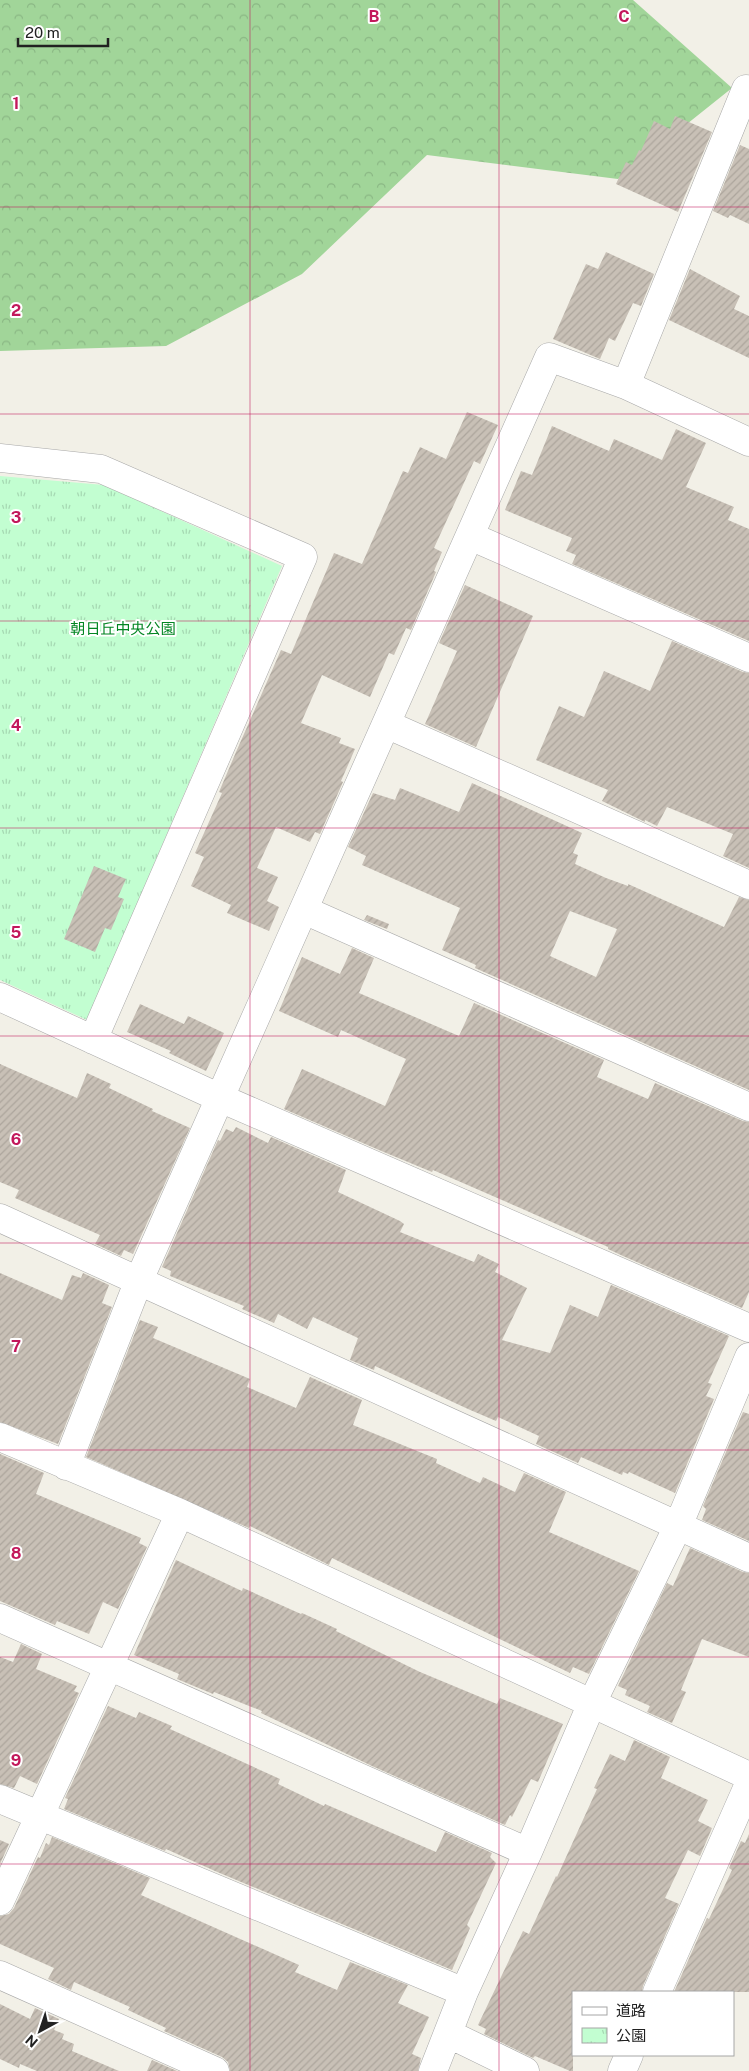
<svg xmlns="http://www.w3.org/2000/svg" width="749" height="2071" font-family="'Public Sans','Noto Sans JP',sans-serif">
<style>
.forest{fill:url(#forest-crowns)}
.park{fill:url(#park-tufts)}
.building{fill:url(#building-hatch);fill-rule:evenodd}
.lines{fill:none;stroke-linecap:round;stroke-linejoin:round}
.minor-casing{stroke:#a8a8a8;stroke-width:29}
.minor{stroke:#fff;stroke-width:28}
.grid{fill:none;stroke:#c2185b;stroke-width:1;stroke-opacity:0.55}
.labels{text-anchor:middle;stroke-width:4;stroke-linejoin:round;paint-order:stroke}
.park-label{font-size:15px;fill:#038623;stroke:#fff}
.grid-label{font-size:16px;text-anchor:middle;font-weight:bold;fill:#c2185b;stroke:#fff;stroke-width:4;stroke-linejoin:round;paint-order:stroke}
</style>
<defs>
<pattern id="forest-crowns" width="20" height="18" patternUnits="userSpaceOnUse" patternTransform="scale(1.25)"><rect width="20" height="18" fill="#a1d599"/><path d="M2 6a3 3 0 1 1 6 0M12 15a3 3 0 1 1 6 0" fill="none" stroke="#8ab784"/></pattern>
<pattern id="park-tufts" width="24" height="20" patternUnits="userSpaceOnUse" patternTransform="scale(1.25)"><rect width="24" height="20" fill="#c2fed1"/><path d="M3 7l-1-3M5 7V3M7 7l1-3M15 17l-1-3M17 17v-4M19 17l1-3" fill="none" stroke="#a6d9b3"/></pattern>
<pattern id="building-hatch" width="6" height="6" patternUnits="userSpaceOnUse" patternTransform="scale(1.25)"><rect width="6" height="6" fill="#c8c0b6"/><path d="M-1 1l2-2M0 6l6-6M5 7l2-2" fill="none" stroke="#aca59c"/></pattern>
</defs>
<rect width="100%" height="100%" fill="#f2f0e7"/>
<!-- forest -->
<path class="forest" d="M0 0H633L732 88 618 179 427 155 302 274 166 346 0 351Z"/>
<!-- park -->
<path class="park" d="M0 476 104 485 282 566 87 1020 0 980Z"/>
<!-- building -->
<path class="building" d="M675 116 712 132 678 212 616 184 626 162 632 165 639 150 641 151 654 121 670 129Z
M740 145 749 149V224L730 215 728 218 713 211Z
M606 252 654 274 641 306 633 303 615 341 609 338 600 359 553 339 586 264 598 269Z
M690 269 740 296 734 309 749 316V358L669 320Z
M467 412 498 425 480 464 474 461 434 548 442 552 434 571 436 572 411 630 406 628 394 655 389 653 370 697 322 675 301 723 341 738 339 743 355 749 341 781 343 782 320 834 315 832 310 842 276 827 257 868 278 877 267 901 279 907 269 931 227 913 231 905 191 886 204 857 195 853 222 793 219 792 236 752 281 650 291 654 334 553 362 564 403 471 408 473 420 447 446 459Z
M552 426 609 451 614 439 662 460 676 429 706 443 686 487 734 507 728 520 749 529V641L572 564 576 555 566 551 572 538 505 510 521 471 532 475Z
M465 585 533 616 476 747 425 724 457 651 439 643Z
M672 641 743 672 749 673V868L723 856 733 834 667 807 657 826 645 820V822L602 801 608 790 536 760 559 706 584 717 604 671 650 691Z
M472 783 582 833 573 853 578 855 575 864 606 878 628 886V884L724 927 739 897 749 900V1090L475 968 476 965 442 950 460 908 362 865 366 856 348 847 373 793 395 800 400 788 459 812ZM570 911 617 929 596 977 550 956Z
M94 866 126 879 118 897 124 899 111 930 105 928 95 952 64 939Z
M367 915 389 924 387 929 364 920Z
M352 948 374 958 359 993 459 1036 474 1003 604 1060 597 1077 648 1099 655 1083 743 1121 749 1122V1292L742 1308 623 1256 608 1249V1247L518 1207 433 1170 432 1172 379 1150 284 1109 302 1069 385 1106 406 1059 341 1030 338 1037 279 1011 302 957 340 974Z
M140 1004 184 1024 188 1016 224 1033 206 1071 169 1053 171 1051 127 1032Z
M0 1064 77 1098 87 1073 111 1084 109 1088 153 1109 152 1111 190 1128 133 1254 124 1250 121 1256 95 1244 100 1235 15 1198 19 1190 0 1182Z
M236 1127 268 1143 271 1137 346 1170 338 1192 400 1221 404 1224 400 1232 474 1262 478 1254 499 1264 495 1272 527 1288 502 1340 550 1353 570 1305 598 1317 611 1285 729 1336 708 1383 712 1384 706 1396 714 1399 675 1493 629 1472 628 1474 623 1472 622 1475 581 1457 578 1463 536 1444 539 1436 498 1417 496 1421 468 1409 375 1366 374 1370 350 1360 358 1338 313 1317 307 1329 278 1314 274 1323 242 1309 244 1306 170 1276 171 1271 162 1267 218 1140 220 1141 226 1129 233 1132Z
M0 1273 62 1300 72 1275 81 1278 83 1273 109 1285 102 1303 112 1307 58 1444 0 1422Z
M140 1320 158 1327 153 1338 250 1379 247 1387 296 1408 310 1377 362 1400 353 1425 437 1459 436 1463 480 1483 483 1477 515 1492 524 1473 566 1492 549 1532 639 1571 589 1674 573 1667 570 1673 332 1558 329 1565 250 1526 249 1528 86 1457Z
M743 1412 749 1414V1541L702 1520 706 1509 703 1506Z
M0 1454 44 1473 36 1494 141 1538 139 1543 147 1547 118 1609 103 1602 89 1634 57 1621 55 1625 0 1601Z
M690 1548 743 1572 749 1573V1657L702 1639 681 1690 686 1692 672 1723 647 1712 650 1706 625 1695 627 1690 618 1686 667 1583 673 1586Z
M176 1560 242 1591 243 1588 301 1614 302 1613 337 1629 336 1631 420 1672 497 1704 500 1698 563 1724 538 1782 531 1779 512 1817 510 1815 505 1825 372 1766 261 1713 262 1711 214 1692 213 1694 177 1679 179 1674 134 1655Z
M21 1644 42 1654 36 1669 77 1686 74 1691 79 1693 37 1784 20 1776 14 1788 0 1784V1657L13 1662Z
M108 1706 136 1718 139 1712 172 1726 170 1729 280 1779 278 1784 324 1806 325 1804 436 1852 445 1832 492 1853 490 1857 496 1863 467 1925 470 1928 452 1970 215 1871 166 1849 165 1851 64 1809 68 1799 65 1798Z
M634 1740 670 1757 661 1778 708 1800 698 1821 712 1828 700 1856 688 1850 665 1898 679 1904 643 1986 642 1992H573V2071H570L535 2056 533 2058 484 2034 486 2029 478 2025 523 1931 529 1934 556 1876 557 1877 597 1789 594 1788 610 1754 625 1761Z
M749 1834V1992H674L707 1918 709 1919 732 1870 729 1868 741 1841 745 1843Z
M52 1837 150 1878 141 1895 299 1965 295 1972 337 1990 350 1962 408 1985 398 2003 429 2017 412 2054 421 2058 418 2071H230L228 2062 222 2057 164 2031 166 2028 128 2010 130 2007 74 1982 71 1990 48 1979 54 1968 0 1944V1916L9 1914 14 1908 38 1857 40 1858 46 1843 49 1845Z
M0 1840 9 1844 0 1864Z
M0 2004 30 2019 35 2008 59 2019 54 2030 64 2034 62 2039 74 2044 72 2051 119 2071H37L20 2064 19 2068 0 2059Z
M152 2060 177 2071H147Z"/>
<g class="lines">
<defs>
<path id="minor" d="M626 385 746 89 749 91
M0 458 101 469 303 557 93 1040
M470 536 749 658
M386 724 749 885
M304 910 749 1107
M0 997 220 1098 749 1328
M0 1218 749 1558
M0 1437 180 1513 749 1776
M66 1466 139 1280 549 357 626 385 749 442
M0 1618 528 1852
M0 1799 464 1992
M0 1901 180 1513
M0 1975 215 2071
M657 1992 749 1784
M449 2034 525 2071
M433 2071 464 1992 528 1852 592 1703 678 1526 749 1357
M622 2071 629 2055"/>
</defs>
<!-- minor casing -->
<use href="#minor" class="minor-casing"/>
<!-- minor -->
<use href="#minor" class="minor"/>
</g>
<!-- grid -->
<path class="grid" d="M250 0V2071M499 0V2071M0 207H749M0 414H749M0 621H749M0 828H749M0 1036H749M0 1243H749M0 1450H749M0 1657H749M0 1864H749"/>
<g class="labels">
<!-- park labels -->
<g class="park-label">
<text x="123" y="634">朝日丘中央公園</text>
</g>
</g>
<g class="grid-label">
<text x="374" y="22">B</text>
<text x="624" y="22">C</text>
<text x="16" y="109">1</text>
<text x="16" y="316">2</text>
<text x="16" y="523">3</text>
<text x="16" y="731">4</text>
<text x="16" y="938">5</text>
<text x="16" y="1145">6</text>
<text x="16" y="1352">7</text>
<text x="16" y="1559">8</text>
<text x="16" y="1766">9</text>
</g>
<!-- legend -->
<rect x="572" y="1991" width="162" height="65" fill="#ffffff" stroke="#a6a6a6"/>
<rect x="582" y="2007" width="25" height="8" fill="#ffffff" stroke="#a6a6a6"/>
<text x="616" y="2016" font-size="15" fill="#212121">道路</text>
<rect x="582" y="2028" width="25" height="15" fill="url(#park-tufts)" stroke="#a6a6a6"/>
<text x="616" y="2041" font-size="15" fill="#212121">公園</text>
<!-- north arrow -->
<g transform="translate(40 2031) rotate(220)" stroke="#ffffff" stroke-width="4" paint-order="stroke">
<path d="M0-4L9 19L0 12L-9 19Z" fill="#212121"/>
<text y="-8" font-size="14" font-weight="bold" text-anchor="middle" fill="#212121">N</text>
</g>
<!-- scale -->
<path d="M18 38v8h90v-8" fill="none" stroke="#212121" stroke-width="2.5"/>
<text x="25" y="38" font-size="15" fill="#212121" stroke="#ffffff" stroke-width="4" paint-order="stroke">20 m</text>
</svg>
